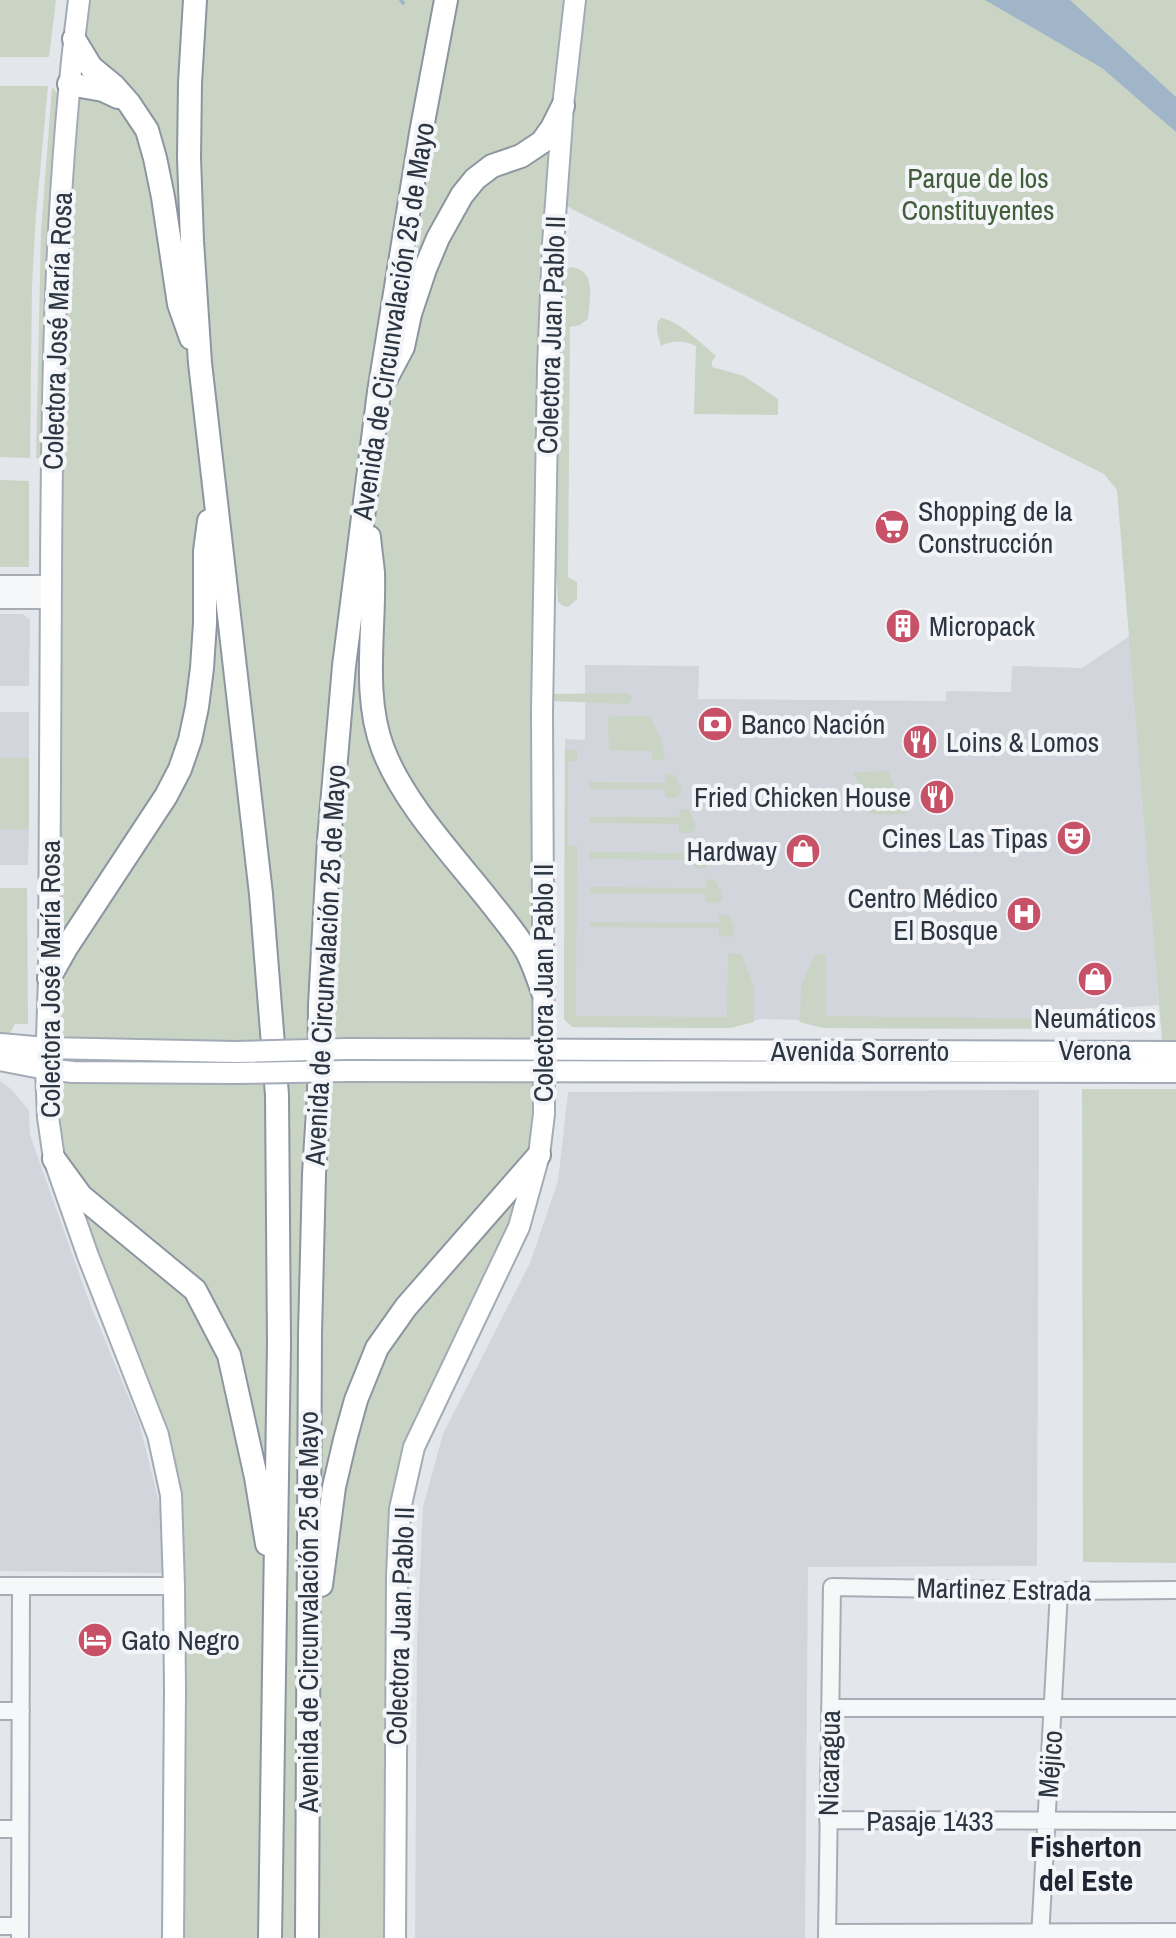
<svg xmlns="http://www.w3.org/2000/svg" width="1176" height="1938" font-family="'Archivo Narrow',sans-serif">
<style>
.built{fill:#d2d6dc}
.green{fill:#c9d4c5}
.water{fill:#a1b5c8}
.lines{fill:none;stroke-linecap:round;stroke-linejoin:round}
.stream{stroke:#a1b5c8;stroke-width:4}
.minor-casing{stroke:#a8adb5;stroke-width:20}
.major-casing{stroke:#a3abb6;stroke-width:24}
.highway-casing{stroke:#8c95a0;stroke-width:26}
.minor{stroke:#f6f7f9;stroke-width:16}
.major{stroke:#fff;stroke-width:20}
.highway{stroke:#fff;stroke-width:22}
.major-bridge-casing{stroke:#a3abb6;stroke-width:24;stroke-linecap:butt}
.major-bridge{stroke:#fff;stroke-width:20}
.labels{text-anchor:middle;stroke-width:8;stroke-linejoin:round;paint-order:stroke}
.park-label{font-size:28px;fill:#425d3a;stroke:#f3f5f8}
.street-label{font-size:28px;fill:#2c3542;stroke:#f3f5f8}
.poi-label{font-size:28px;fill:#2c3542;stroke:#f3f5f8;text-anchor:start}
.neighbourhood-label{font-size:30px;font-weight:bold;fill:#1e2633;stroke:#f3f5f8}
</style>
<rect width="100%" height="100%" fill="#e3e6eb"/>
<!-- built -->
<path class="built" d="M0 614H23L30 620 29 686H0Z
M1131 635 1159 1005 1117 1008H1085L1084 1029 823 1028 800 1022 798 1020 761 1019 730 1028 572 1027 564 1019 565 739 585 740V665L699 666 698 699 946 701V691L1011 692 1012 666 1082 668Z
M0 712H29V758H0Z
M0 829H29L28 865H0Z
M0 1081 10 1088 29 1110 30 1135 90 1304 139 1422 160 1506 163 1573 0 1571Z
M1039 1090 1037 1566 808 1567 805 1938H415L417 1642 423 1507 443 1434 530 1263 558 1181 568 1092Z"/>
<!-- green -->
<path class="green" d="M0 0H56L49 57H0Z
M79 0H1176V1052H1163L1117 490 1104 474 572 209 557 199 539 1155 450 1370 400 1509 395 1938H173L171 1495 54 1160 52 404Z
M0 86H48L36 214 32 285 30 458 0 457Z
M52 87 59 95 49 231 43 456 36 459 41 232Z
M571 267C598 271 589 299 588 319L580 325 570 327 568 577 577 582V599L568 607 563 606 558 602 555 557 558 278 561 273Z
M661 318C679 321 702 344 716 356L712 361V367L744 376 778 399V415L694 414 696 346C684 340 673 340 661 346 659 337 653 324 661 318Z
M0 480 29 481V567H0Z
M628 693 632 696 631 701 627 704 550 701 551 694H555Z
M611 716H648C657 725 663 744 665 757L662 760H652V752L650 751 609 750 608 719Z
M565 750H577V761H568V846H577L576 1016 727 1017 728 953 741 954 754 986V1022L730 1028 572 1027 564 1019Z
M0 758H29V829H0Z
M888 771 907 814 872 815 853 772Z
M666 774 675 775 681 788V794L676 798H665V789H589V782L665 783Z
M680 809 689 810 695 823V829L690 833H679V824L590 823V817H679Z
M694 844 703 845 709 858V864L704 869 693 868V860L590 859V852L693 853Z
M706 879 715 880 721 893 722 899 717 903H706L705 894H590V887L706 888Z
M0 888H27L28 1024H15L10 1033H0Z
M719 914 730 916 735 932 730 937 719 936V928L590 927V922L719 923Z
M826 954V1016L1069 1019 1084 1017V1029L823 1028 800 1022 801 985 815 955Z
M1082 1089H1176V1563L1083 1562Z"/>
<!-- water -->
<path class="water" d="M985 0H1070L1176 97V132L1102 68Z"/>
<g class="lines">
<!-- stream -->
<path class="stream" d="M401 0 403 3"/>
<defs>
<path id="minor" d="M0 584H51
M0 600H51
M0 1586H174
M830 1708H1176
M0 1711H21
M828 1820 1176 1821
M0 1829H20
M0 1926H20
M827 1933 1176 1932
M20 1938 21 1586
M827 1938 832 1587 1059 1591 1176 1590
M1040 1938 1059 1591"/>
<path id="major" d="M79 0C55 190 52 382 51 573 50 708 50 843 49 978L46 1069 48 1117 54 1159 88 1256 158 1435 171 1495 174 1586 175 1690 173 1938
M0 1044 46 1048 235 1052
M347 1049 1176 1052
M0 1060 46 1069 73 1072 235 1073
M347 1071 1176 1072
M395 1938 397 1577 400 1509 414 1447 519 1227 539 1155 544 1114 542 712 548 368 553 244 563 106 575 0"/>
<path id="highway" d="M195 0 190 83 189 158 192 241 200 363 261 894 277 1095 279 1344 270 1938
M74 39 91 67 114 86 129 103 147 130 155 158 163 197 179 304 191 338
M69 84 103 90 118 97
M387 377 403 347 410 314 425 269 438 238 462 195 475 179 492 166 521 156 542 142 552 128 563 106
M369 537C370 549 372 561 373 573 375 629 362 695 383 749 403 802 452 854 487 898 501 916 516 933 527 952 534 965 538 979 543 992
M49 978 66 948 166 796 180 769 190 740 197 707 202 668 205 623V551L209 521
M54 1159 81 1196 195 1290 229 1355 256 1477 267 1544
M321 1585 334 1487 345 1440 356 1400 377 1348 406 1307 539 1155
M307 1938 310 1333 314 1174 319 1095 320 1005 329 840 344 666 379 392 421 133 446 0"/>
</defs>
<!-- minor casing -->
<use href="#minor" class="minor-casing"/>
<!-- major casing -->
<use href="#major" class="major-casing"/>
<!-- highway casing -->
<use href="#highway" class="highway-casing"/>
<!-- minor -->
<use href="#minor" class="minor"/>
<!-- major -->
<use href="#major" class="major"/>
<!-- highway -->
<use href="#highway" class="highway"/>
<defs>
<path id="major-bridge" d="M235 1052 347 1049
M235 1073 347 1071"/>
</defs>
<!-- major-bridge casing -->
<use href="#major-bridge" class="major-bridge-casing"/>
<!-- major-bridge -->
<use href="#major-bridge" class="major-bridge"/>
</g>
<!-- icons -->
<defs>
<symbol id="supermarket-disc" viewBox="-11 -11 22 22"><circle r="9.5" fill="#c75167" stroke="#f3f5f8"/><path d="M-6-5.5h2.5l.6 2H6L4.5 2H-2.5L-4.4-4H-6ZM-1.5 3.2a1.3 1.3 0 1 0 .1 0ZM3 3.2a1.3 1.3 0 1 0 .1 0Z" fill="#fff"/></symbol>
<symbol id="building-disc" viewBox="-11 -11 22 22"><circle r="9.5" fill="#c75167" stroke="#f3f5f8"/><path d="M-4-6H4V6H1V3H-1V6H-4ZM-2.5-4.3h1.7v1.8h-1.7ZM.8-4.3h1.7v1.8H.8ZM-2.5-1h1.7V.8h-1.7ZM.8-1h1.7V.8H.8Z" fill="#fff"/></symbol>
<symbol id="bank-disc" viewBox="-11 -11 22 22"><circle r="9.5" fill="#c75167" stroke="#f3f5f8"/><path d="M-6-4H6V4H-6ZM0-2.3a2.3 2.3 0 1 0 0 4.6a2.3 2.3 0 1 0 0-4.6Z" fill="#fff"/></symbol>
<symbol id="restaurant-disc" viewBox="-11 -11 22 22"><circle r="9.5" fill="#c75167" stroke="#f3f5f8"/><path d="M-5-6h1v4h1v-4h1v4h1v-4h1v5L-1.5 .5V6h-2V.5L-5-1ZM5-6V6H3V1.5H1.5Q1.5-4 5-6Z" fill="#fff"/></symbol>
<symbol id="theatre-disc" viewBox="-11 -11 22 22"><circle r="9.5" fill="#c75167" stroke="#f3f5f8"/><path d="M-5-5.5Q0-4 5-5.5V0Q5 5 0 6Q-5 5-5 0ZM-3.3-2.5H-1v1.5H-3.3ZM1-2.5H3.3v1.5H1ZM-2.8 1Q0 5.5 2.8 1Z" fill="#fff"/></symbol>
<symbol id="shop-disc" viewBox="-11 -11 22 22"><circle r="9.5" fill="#c75167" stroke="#f3f5f8"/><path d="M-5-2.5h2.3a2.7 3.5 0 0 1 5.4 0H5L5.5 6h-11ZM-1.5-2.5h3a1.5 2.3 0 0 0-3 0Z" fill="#fff"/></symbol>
<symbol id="hospital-disc" viewBox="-11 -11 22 22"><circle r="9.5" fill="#c75167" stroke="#f3f5f8"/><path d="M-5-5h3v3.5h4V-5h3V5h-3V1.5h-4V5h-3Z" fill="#fff"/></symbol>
<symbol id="hotel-disc" viewBox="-11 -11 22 22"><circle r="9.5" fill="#c75167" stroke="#f3f5f8"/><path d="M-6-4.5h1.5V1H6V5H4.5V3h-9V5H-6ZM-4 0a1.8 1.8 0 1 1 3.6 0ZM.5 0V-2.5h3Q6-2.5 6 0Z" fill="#fff"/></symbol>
</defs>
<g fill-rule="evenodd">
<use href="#supermarket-disc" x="872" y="507" width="40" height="40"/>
<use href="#building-disc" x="883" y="606" width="40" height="40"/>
<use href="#bank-disc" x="695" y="704" width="40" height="40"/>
<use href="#restaurant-disc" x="900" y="722" width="40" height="40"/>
<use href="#restaurant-disc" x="917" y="777" width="40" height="40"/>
<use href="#theatre-disc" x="1054" y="818" width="40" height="40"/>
<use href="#shop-disc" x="783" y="831" width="40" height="40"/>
<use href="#hospital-disc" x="1004" y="894" width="40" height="40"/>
<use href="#shop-disc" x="1075" y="959" width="40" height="40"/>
<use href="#hotel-disc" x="75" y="1620" width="40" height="40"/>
</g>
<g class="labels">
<!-- park labels -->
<g class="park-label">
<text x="978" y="188">Parque de los<tspan x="978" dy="32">Constituyentes</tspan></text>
</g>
<!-- street labels -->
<g class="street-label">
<text transform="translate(393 321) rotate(-81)" y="10">Avenida de Circunvalación 25 de Mayo</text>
<text transform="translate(57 331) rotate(-88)" y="10">Colectora José María Rosa</text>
<text transform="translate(551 335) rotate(-88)" y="10">Colectora Juan Pablo II</text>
<text transform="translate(325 965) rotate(-87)" y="10">Avenida de Circunvalación 25 de Mayo</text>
<text transform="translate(50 979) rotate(-90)" y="10">Colectora José María Rosa</text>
<text transform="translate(543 983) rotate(-90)" y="10">Colectora Juan Pablo II</text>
<text x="860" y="1061">Avenida Sorrento</text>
<text transform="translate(1004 1589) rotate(1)" y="10">Martinez Estrada</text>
<text transform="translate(308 1612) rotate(-90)" y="10">Avenida de Circunvalación 25 de Mayo</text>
<text transform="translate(400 1626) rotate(-88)" y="10">Colectora Juan Pablo II</text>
<text transform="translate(829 1763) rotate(-89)" y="10">Nicaragua</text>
<text transform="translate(1050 1764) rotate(-86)" y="10">Méjico</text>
<text x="930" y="1831">Pasaje 1433</text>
</g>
<!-- poi labels -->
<g class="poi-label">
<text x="918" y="521">Shopping de la<tspan x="918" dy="32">Construcción</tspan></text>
<text x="929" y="636">Micropack</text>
<text x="741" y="734">Banco Nación</text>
<text x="946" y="752">Loins &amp; Lomos</text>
<text x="911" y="807" text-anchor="end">Fried Chicken House</text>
<text x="1048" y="848" text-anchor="end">Cines Las Tipas</text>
<text x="777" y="861" text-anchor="end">Hardway</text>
<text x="998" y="908" text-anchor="end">Centro Médico<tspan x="998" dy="32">El Bosque</tspan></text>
<text x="1095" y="1028" text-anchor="middle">Neumáticos<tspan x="1095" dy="32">Verona</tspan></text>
<text x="121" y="1650">Gato Negro</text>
</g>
<!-- neighbourhood labels -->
<g class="neighbourhood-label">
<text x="1086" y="1857">Fisherton<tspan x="1086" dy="34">del Este</tspan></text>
</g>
</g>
</svg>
